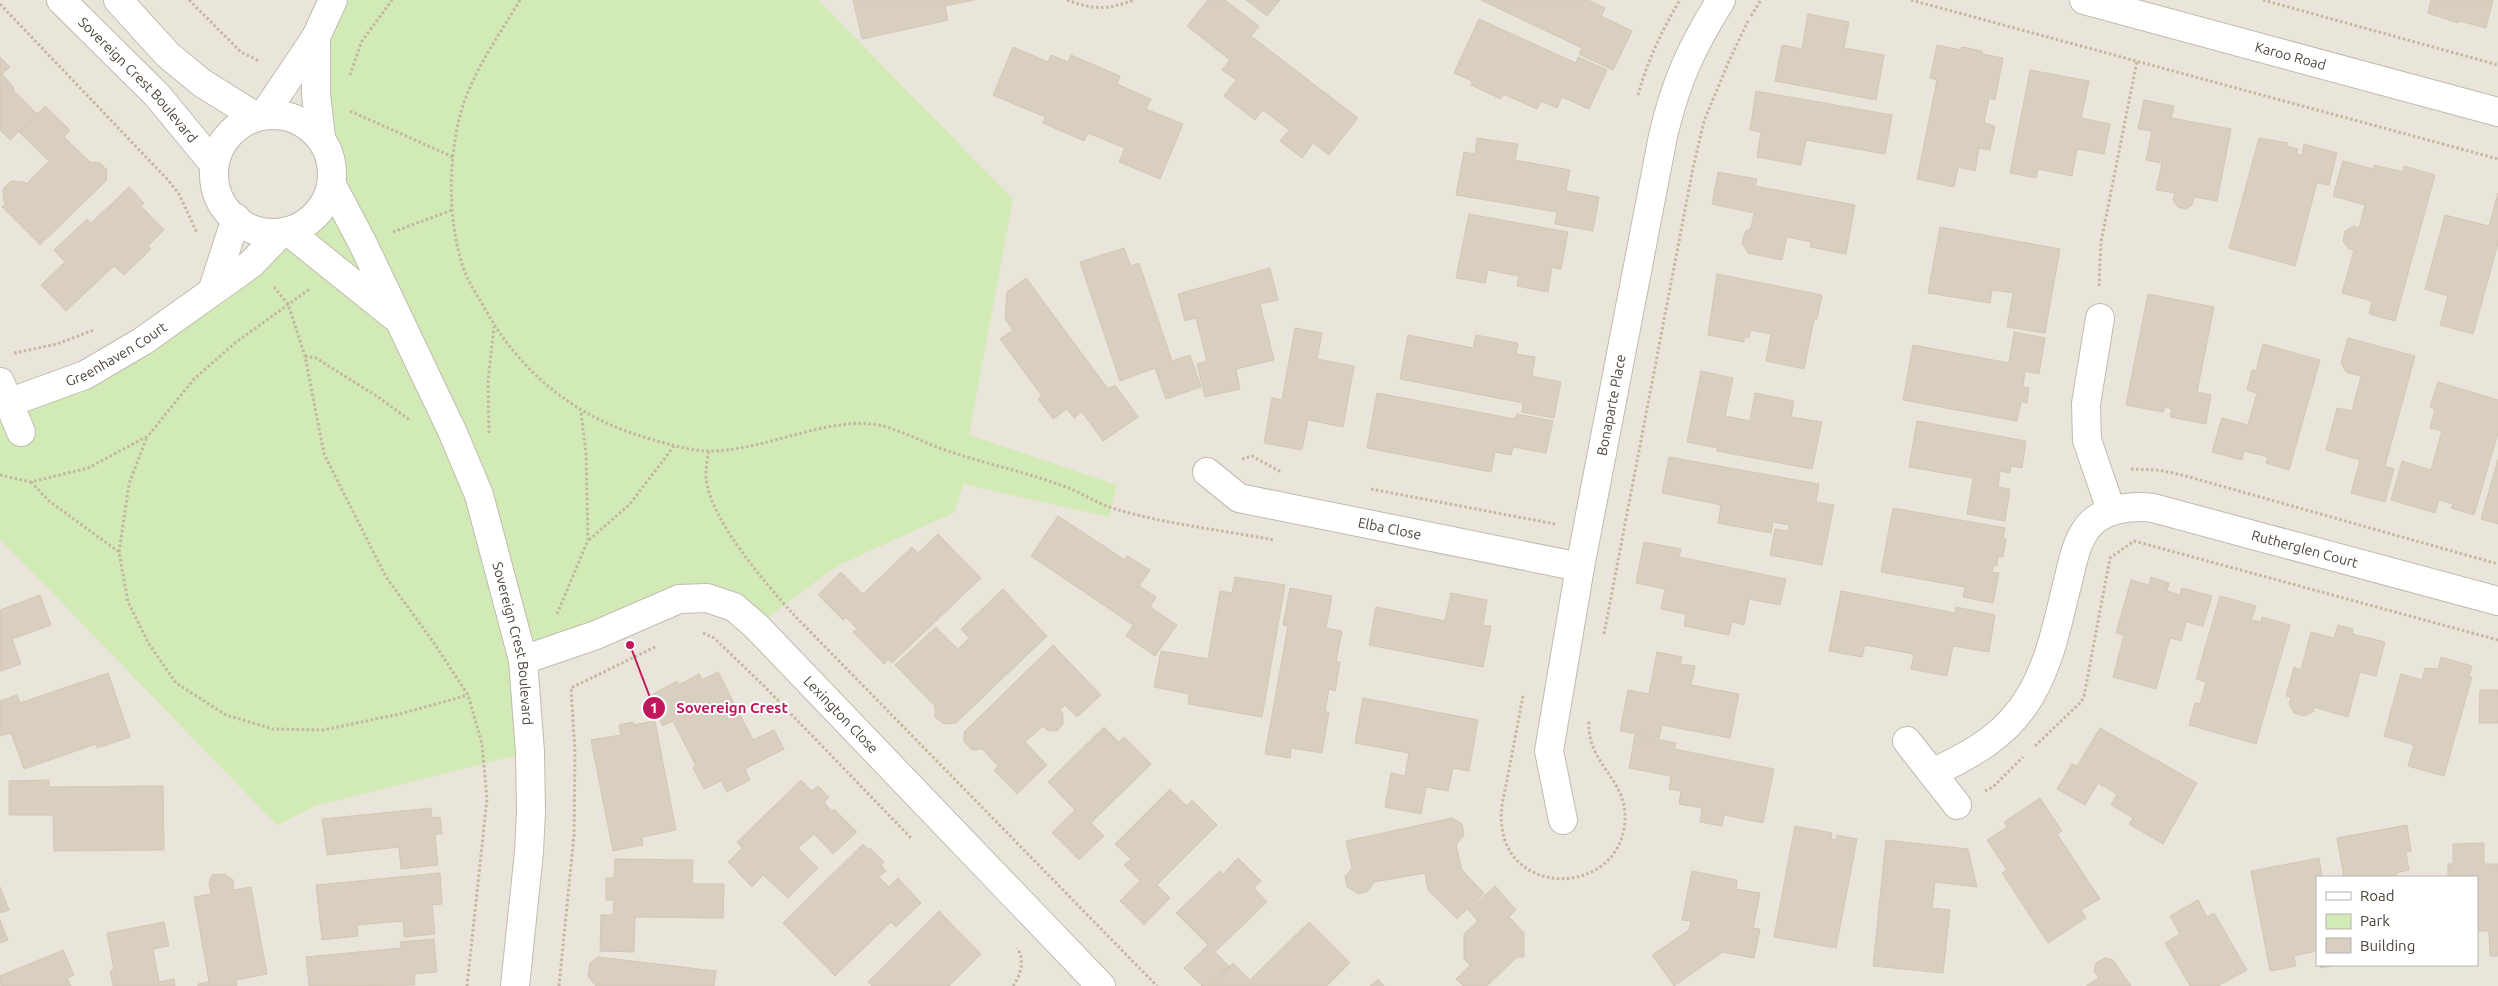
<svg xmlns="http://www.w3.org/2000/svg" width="2498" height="986" font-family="Ubuntu,sans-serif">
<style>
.residential{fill:#eae5da;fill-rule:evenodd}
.green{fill:#d2eab5}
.building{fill:#d8cfc1;stroke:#d3c7b4}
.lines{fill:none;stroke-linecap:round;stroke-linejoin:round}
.street-casing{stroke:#c2bbae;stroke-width:30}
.path{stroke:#c4b79f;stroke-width:3;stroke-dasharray:2.5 2.5;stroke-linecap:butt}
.street{stroke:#fff;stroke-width:28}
.labels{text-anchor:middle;stroke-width:4;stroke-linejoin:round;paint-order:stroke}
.street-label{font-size:14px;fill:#4b4439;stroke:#fff}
.leader{fill:none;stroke:#c2185b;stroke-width:2}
.callout-dot{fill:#c2185b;stroke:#fff;stroke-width:2}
.mark-label{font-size:15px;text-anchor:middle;font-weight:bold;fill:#fff}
.callout-label{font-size:15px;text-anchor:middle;font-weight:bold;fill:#c2185b;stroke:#fff;stroke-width:4;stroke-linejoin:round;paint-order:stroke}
</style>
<rect width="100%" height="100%" fill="#f6f3ec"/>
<!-- residential -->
<path class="residential" d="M0 0H2498V986H0ZM2317 877H2477V965H2317Z"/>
<!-- green -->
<path class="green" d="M333 0H818L1013 199 969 435 1117 485 1109 517 963 484 955 512 837 566 756 626 707 598 524 660 530 752 315 806 277 825 0 539V404L65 383 280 234 309 222 324 206 332 185V163L321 138Z"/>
<!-- building -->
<path class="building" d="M853 0H974L945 6 948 20 862 39Z
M1208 0H1225L1259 26 1251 36 1358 118 1329 155 1313 143 1302 158 1280 141 1289 130 1263 110 1255 120 1224 96 1236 80 1222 70 1230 60 1187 26Z
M1246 0H1280L1267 16Z
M1481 0H1588L1605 8 1601 16 1632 31 1613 70 1579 54 1582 48Z
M2431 0H2493L2486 28 2459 21 2458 23 2428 13Z
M1808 14 1849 22 1844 48 1884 55 1876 100 1775 81 1782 45 1802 49Z
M1479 19 1576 63 1578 57 1607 70 1589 109 1562 97 1557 108 1541 101 1537 109 1503 94 1501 99 1471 85 1472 81 1454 73Z
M1937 45 1961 50 1962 47 1982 51V54L2003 58 1995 100 1989 98 1984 123 1995 126 1990 150 1979 148 1975 171 1958 167 1954 187 1917 179 1937 80 1930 78Z
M1013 47 1048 62 1051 55 1068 62 1071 55 1120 76 1117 84 1151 99 1146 109 1183 124 1160 179 1119 162 1125 148 1088 133 1084 141 1043 123 1045 117 993 95Z
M0 57 10 67 2 74 14 88 13 90 37 114 10 140 0 130Z
M2030 70 2089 81 2081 118 2110 124 2104 154 2077 149 2072 176 2038 169 2036 178 2010 173Z
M1756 91 1892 115 1885 154 1806 140 1801 165 1757 157 1761 132 1750 130Z
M2144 100 2174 106 2171 118 2231 129 2217 201 2194 197 2192 205 2186 209 2178 207 2173 200 2175 193 2156 190 2162 163 2146 160 2152 131 2138 129Z
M45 106 70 130 64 137 90 162 100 163 107 170 106 181 40 245 2 207 6 203 4 202 3 189 11 181 24 182 26 184 49 161 19 132Z
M1477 138 1518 144 1515 160 1570 170 1566 191 1599 197 1593 231 1555 224 1557 212 1456 195 1464 152 1475 154Z
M2259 138 2288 143 2287 146 2298 149 2296 154 2302 155 2304 144 2337 153 2329 185 2317 183 2295 266 2229 248Z
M2343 161 2373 169 2374 165 2403 172 2404 166 2435 175 2395 321 2369 314 2372 301 2342 293 2354 250 2349 249 2343 241 2345 231 2354 226 2359 228 2365 205 2333 196Z
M1718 172 1757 179 1755 186 1855 205 1846 254 1810 247 1811 242 1787 237 1782 260 1748 253 1742 243 1745 232 1751 228 1754 213 1712 204Z
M129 187 144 203 141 206 164 230 148 246 151 249 124 275 114 266 66 311 41 285 65 262 54 250 87 219 91 223Z
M2498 193V244L2473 334 2440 325 2448 296 2425 289 2445 215 2489 226Z
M1469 214 1568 232 1561 269 1552 267 1548 292 1517 286 1519 276 1488 270 1485 283 1456 278Z
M1940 227 2060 249 2045 333 2007 327 2013 293 1992 290 1990 303 1928 293Z
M1124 248 1131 266 1139 263 1172 361 1190 355 1201 387 1166 399 1155 368 1120 381 1080 262Z
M1270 268 1278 300 1260 304 1274 360 1236 369 1240 389 1205 397 1197 364 1207 361 1196 318 1185 321 1178 294Z
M1717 274 1822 295 1817 319H1814L1804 369 1766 361 1771 334 1750 330 1749 337H1744V342L1708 335Z
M1026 278 1108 389 1115 385 1138 417 1103 441 1082 412 1074 418 1067 409 1053 419 1038 399 1042 396 1000 339 1013 330 1005 319 1007 292Z
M2148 294 2214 307 2197 392 2211 395 2206 424 2170 417 2172 409 2165 407 2163 412 2126 405Z
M1295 328 1322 333 1317 359 1354 366 1343 427 1308 420 1302 450 1264 443 1272 398 1282 400Z
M2014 332 2045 338 2039 374 2025 371 2023 387 2029 388 2027 403 2021 402 2017 421 1903 400 1913 345 2009 363Z
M1408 335 1473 348 1476 335 1518 343 1516 354 1535 357 1532 376 1561 382 1554 418 1522 412 1523 403 1400 379Z
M2348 338 2415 356 2385 466 2394 469 2385 502 2351 493 2360 460 2326 450 2337 408 2352 411 2361 376 2346 372 2341 363Z
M2263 344 2320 360 2289 470 2266 463 2268 457 2244 451 2242 460 2212 452 2222 418 2248 425 2257 393 2247 390 2252 370 2256 371Z
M1701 371 1733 378 1725 416 1750 421 1755 393 1794 401 1791 417 1822 422 1812 469 1717 451V448L1687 442Z
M2438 382 2498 400V433L2474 515 2451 508 2453 504 2439 500 2435 513 2391 500 2402 461 2431 470 2442 431 2430 428 2435 409 2430 407Z
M1377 393 1515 419 1517 414 1553 421 1546 453 1513 447 1511 455 1495 452 1491 472 1367 448Z
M1917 421 2026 441 2022 468 2011 466 2010 473 2000 471 1998 487 2010 489 2005 521 1967 514 1973 478 1909 467Z
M1669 457 1819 484 1816 502 1834 505 1822 565 1770 555 1775 529 1788 531 1789 525 1773 522 1771 533 1718 523 1721 505 1662 493Z
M2498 459V524L2481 519Z
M1893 508 2005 528 2003 538 2006 539 2003 557 1998 556 1997 566 1993 565 1992 572 1999 573 1993 603 1963 597 1965 587 1881 572Z
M1058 516 1125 560 1127 556 1150 570 1139 586 1156 597 1150 607 1177 625 1155 656 1126 636 1133 625 1031 556Z
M938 534 981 578 892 663 888 659 884 664 853 632 857 629 846 617 843 620 818 595 841 572 863 594 912 547 918 553Z
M1644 542 1681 549 1679 557 1786 579 1780 605 1749 599 1744 625 1732 622 1729 635 1684 626 1686 614 1661 609 1665 589 1636 583Z
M1235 577 1285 585 1262 717 1188 704 1189 694 1154 687 1161 651 1208 659 1220 591 1232 593Z
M2151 577 2169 583 2167 591 2180 595 2182 588 2212 596 2203 626 2186 622 2181 641 2170 638 2156 689 2113 677 2124 635 2116 633 2131 580 2149 585Z
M1290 588 1332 596 1326 628 1342 631 1336 661 1340 662 1335 691 1329 689 1325 712H1329L1322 753 1291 748 1290 758 1265 754 1288 626 1283 625Z
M1003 589 1047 636 956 723 944 724 935 717V706L895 665 936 627 958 649 969 638 961 629Z
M1841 591 1955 613 1956 607 1995 615 1989 652 1953 646 1947 676 1911 669 1914 654 1865 645 1862 657 1829 651Z
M1451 593 1487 600 1483 625 1491 626 1483 667 1369 645 1376 607 1445 621Z
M40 595 51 625 12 639 21 664 0 671V610Z
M2220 596 2256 606 2251 620 2261 622 2262 617 2290 625 2256 744 2189 725 2195 703 2200 704 2206 682 2196 679Z
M2338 625 2353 629 2352 634 2385 642 2376 676 2360 672 2348 717 2314 707 2313 712 2304 716 2294 713 2289 704 2291 697 2286 696 2294 667 2301 670 2311 632 2334 638Z
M1053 645 1101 695 1077 717 1065 705 1060 710 1063 714V724L1057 731 1047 730 1043 726 1025 742 1047 765 1017 794 994 770 998 766 982 749 972 750 964 742V732Z
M1657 652 1682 657 1680 664 1695 666 1691 685 1739 694 1730 738 1662 725 1659 738 1620 731 1628 690 1649 694Z
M2441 657 2472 666 2469 677H2472L2444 776 2408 766 2414 745 2384 736 2401 674 2422 680 2425 668 2438 669Z
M718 672 753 740 774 730 784 749 745 769 750 780 727 792 721 781 704 789 693 768 696 766 673 721 663 726 648 697 677 681 679 685 699 674 702 680Z
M108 673 130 737 97 748 96 744 24 769 11 733 0 736V701L17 695 20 703Z
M2480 690H2498V723H2479Z
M1363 698 1478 720 1469 771 1453 768 1448 791 1426 787 1421 814 1385 807 1391 773 1405 776 1409 753 1355 743Z
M655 721 676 830 642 837 643 845 613 851 591 740 621 735 619 725 633 722V725Z
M1104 727 1119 742 1124 737 1151 764 1091 823 1104 836 1079 860 1052 833 1075 810 1048 782Z
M2100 728 2197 783 2163 844 2129 824 2133 818 2111 805 2117 794 2098 783 2085 805 2057 789 2072 764 2077 766Z
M1635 735 1676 743 1674 749 1774 769 1763 823 1724 815 1722 826 1700 822 1702 808 1679 804 1681 791 1669 789 1671 776 1629 768Z
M49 780V787L163 786 164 850 54 851 53 815H9V781Z
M801 780 812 791 818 786 829 797 824 802 832 811 834 809 857 832 833 854 814 834 798 848 818 868 788 898 763 875 752 887 728 862 742 848 737 842Z
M1170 789 1187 806 1192 800 1217 825 1157 885 1170 898 1144 925 1120 901 1140 881 1124 865 1131 859 1115 844Z
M2040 798 2062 831 2057 834 2100 899 2081 910 2086 918 2048 943 2002 873 2007 870 1987 840 2007 827 2004 822Z
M431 808 432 818 440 817 442 834H435L438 865 401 869 399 847 327 855 322 819Z
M1452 818 1462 824 1464 835 1456 845 1462 870 1484 893 1457 919 1428 890 1425 873 1374 882 1368 891 1359 894 1347 887 1345 877 1352 868 1346 841Z
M2407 825 2411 851 2406 852 2409 870 2396 873 2397 877H2344L2337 838Z
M1795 826 1832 833 1831 839 1836 840 1837 835 1857 839 1836 948 1774 937Z
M1886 840 1968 849 1977 887 1935 882 1932 908 1950 910 1943 973 1873 966Z
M2484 843V864H2498V956H2490L2489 931H2477V877H2448V864H2453V844Z
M863 844 868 850 870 848 884 862 881 865 886 871 879 877 889 887 898 878 921 903 896 927 891 922 835 976 783 923Z
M1238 858 1261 881 1254 888 1267 902 1215 952 1230 967 1210 986H1202L1184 968 1208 945 1176 913 1220 871 1223 874Z
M2319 858 2322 877H2317V951L2294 956 2296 966 2270 971 2251 871Z
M615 859 693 860 692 884H724L723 918 635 917 634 952 600 951 601 915H613L614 900H606V878H614Z
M1692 871 1737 880 1736 889 1760 893 1753 928 1760 929 1754 958 1723 952 1674 986 1652 955 1689 930 1691 921 1682 920Z
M440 873 442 904 432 905 435 934 404 937 403 921 357 925 358 936 322 940 316 885Z
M225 874 233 880 234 890 251 887 267 974 236 980 237 986H198V984L209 982 194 897 211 894 209 884 212 875Z
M1495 886 1516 910 1509 917 1524 933V957H1517L1487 986H1463L1456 979 1470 965 1464 959V934L1478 921 1468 910Z
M0 887 9 910 0 913Z
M2198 900 2207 917 2214 913 2247 970 2218 986H2190L2165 943 2180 934 2170 916Z
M939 911 981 954 949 986H872L868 982Z
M0 920 8 940 0 943Z
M164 922 169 946 153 949 159 982 174 979 175 986H113L110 971 114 970 107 933Z
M1309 922 1350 963 1327 986H1210L1233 963 1250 980Z
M434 939 437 972 414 974 415 985 309 986 306 957 401 948 400 942Z
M63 950 74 975 67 978 71 986H1L0 976Z
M598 957 716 971 714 986H596L588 976 590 963Z
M2105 958 2113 960 2131 986H2086L2099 978 2094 971 2096 963Z
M2320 965H2336L2321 968Z
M1378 979 1384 986H1370Z"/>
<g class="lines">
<defs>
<g id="street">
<path id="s1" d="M61 0 157 95 213 163"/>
<path d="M118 0 168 55 202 83 255 116"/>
<path id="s2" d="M2084 0 2498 112"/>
<path d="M316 37V94L321 138"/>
<path d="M265 113 316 37 333 0"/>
<circle cx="273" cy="174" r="59"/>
<path id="s3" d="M332 185 363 244 453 433 479 495 523 660 530 752 531 812 529 852 515 986"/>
<path d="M289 232 395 317"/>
<path d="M213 289 236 218"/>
<path d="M2100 318 2086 404 2087 440 2111 510"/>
<path d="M0 382 21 432"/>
<path id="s4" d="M8 403 85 375 143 341 251 264 280 234"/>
<path id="s5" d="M1207 472 1239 498 1580 567"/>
<path id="s6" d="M523 660 596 635 679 599 707 598 734 607 756 626 1101 986"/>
<path d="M1907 741 1957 805"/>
<path id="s7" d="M1934 772C1973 754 2008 734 2030 696 2051 661 2058 620 2068 581 2072 565 2075 546 2085 531 2099 509 2129 505 2153 508L2498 601"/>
<path id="s8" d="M1563 820 1549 751 1580 567 1663 136C1676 81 1691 48 1721 0"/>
</g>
</defs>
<!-- street casing -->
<use href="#street" class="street-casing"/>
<!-- path -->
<path class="path" d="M189 0 241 52 259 61
M520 0C495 42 467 79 457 128 448 175 449 225 464 270 468 281 475 292 481 302 519 373 576 419 654 440 671 445 689 450 706 451 761 453 833 413 883 426 905 432 924 443 945 450 985 464 1027 472 1066 487 1082 493 1098 504 1115 509 1166 524 1221 530 1274 540
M1067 0C1094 10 1107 10 1134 0
M1911 0 2498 159
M2263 0 2498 65
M0 4 168 180 179 194 197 233
M1751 16 1761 0
M350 75 362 41 392 0
M1638 95C1647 62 1662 30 1680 0
M350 111 453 157
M393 232 452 210
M2099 286 2101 242 2137 61
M274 287 288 304 305 356 324 454 386 577 434 643 468 695 482 744 487 799 467 986
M14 353 57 344 94 330
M305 356 316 358 378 397 411 421
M489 433 488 381 494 327
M708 451C708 460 705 469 706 478 710 520 766 584 794 615L1157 986
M1242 459 1252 456 1281 472
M2131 469 2159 470 2182 475 2498 564
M0 475 31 482 88 468 148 436 194 379 235 343 311 288
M31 482 49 501 119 552 128 602 149 644 176 683 226 715 273 729 323 730 400 714 468 695
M1371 489 1555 524
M589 540 630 504 674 446
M119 552 129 484 147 437
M557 614 588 540 586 454 581 412
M703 633 714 638 763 685 912 839
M1604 634 1693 168 1704 121 1729 61 1748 21
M1523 696C1518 722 1513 749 1508 775 1505 792 1499 810 1502 827 1510 896 1612 895 1624 829 1633 780 1586 767 1589 721
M2035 746 2081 702 2084 696 2110 558 2134 541 2498 640
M1985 791 1993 787 2023 757
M559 986 574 835 575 753 571 688 657 646
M1013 986C1021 975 1025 960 1017 948"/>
<!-- street -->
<use href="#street" class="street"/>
</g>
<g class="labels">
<!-- street labels -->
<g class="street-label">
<text dy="5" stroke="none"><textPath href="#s2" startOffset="214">Karoo Road</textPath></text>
<text dy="5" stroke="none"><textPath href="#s1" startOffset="111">Sovereign Crest Boulevard</textPath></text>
<text dy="5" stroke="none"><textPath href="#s4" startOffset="119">Greenhaven Court</textPath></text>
<text dy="5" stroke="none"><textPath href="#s8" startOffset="422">Bonaparte Place</textPath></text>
<text dy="5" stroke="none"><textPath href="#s5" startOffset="195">Elba Close</textPath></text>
<text dy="5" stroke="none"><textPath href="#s7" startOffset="532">Rutherglen Court</textPath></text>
<text dy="5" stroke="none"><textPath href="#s3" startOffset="496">Sovereign Crest Boulevard</textPath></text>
<text dy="5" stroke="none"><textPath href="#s6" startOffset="376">Lexington Close</textPath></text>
</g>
</g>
<!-- callouts -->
<path class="leader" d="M630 645L654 708"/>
<g class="callout-dot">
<circle cx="630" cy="645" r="5"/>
<circle cx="654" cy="708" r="12"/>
</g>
<g class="mark-label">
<text x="654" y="713">1</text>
</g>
<g class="callout-label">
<text x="732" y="713">Sovereign Crest</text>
</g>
<!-- legend -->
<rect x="2316" y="876" width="162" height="90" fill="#ffffff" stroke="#b7b4b0"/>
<rect x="2326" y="892" width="25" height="8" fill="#ffffff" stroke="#b7b4b0"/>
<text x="2360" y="901" font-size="15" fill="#4b4439">Road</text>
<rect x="2326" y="914" width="25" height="15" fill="#d2eab5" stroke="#b7b4b0"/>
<text x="2360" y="926" font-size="15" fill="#4b4439">Park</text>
<rect x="2326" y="938" width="25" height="15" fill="#d8cfc1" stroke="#b7b4b0"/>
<text x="2360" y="951" font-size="15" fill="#4b4439">Building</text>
</svg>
